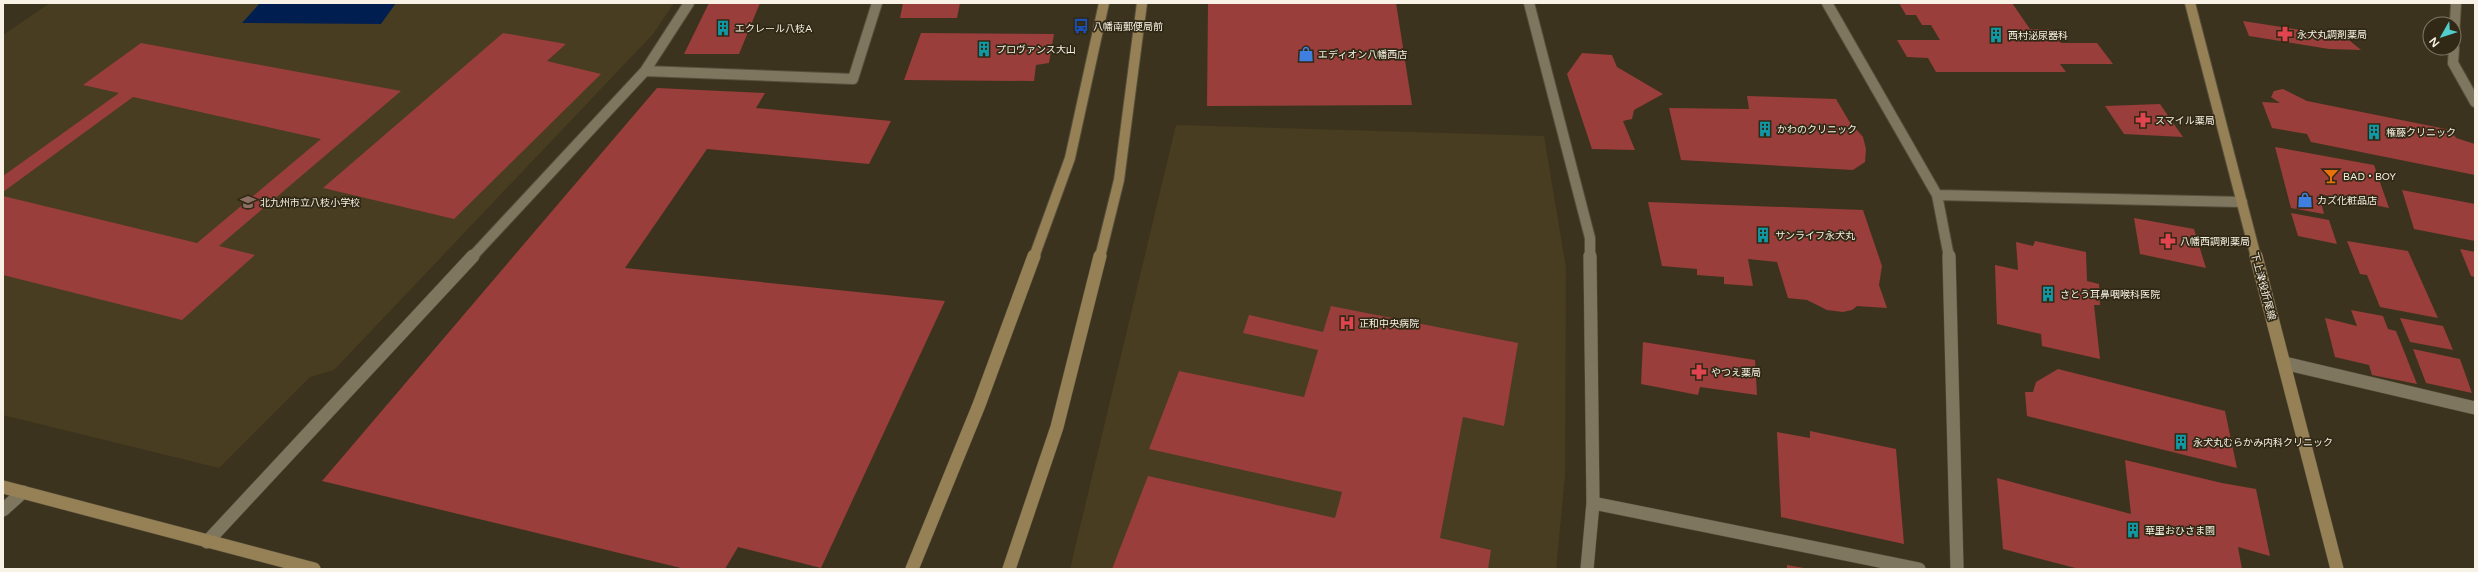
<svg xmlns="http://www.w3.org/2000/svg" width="2478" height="572" font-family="'Varela Round','Noto Sans JP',sans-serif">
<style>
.built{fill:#483d20}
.water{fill:#001f50}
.building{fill:#993e3a}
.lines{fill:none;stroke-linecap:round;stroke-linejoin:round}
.street-far1-casing{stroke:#564f3c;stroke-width:12}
.street-casing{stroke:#564f3c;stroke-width:14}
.secondary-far1-casing{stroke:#564f3c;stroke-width:12}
.secondary-casing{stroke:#564f3c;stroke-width:14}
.street-far1{stroke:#7f765f;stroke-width:10}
.street{stroke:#7f765f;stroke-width:13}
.secondary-far1{stroke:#968055;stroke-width:10}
.secondary{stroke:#968055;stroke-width:13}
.labels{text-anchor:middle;stroke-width:3.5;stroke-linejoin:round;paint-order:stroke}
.poi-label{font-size:10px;fill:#f7f2e5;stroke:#312915;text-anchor:start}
.street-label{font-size:10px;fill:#f7f2e5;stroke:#312915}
</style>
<rect width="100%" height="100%" fill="#3c331e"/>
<!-- built -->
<path class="built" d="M50 3H674L653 34 334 370 310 377 219 468 3 415V35Z
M1176 125 1544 136 1566 268 1565 475 1556 569H1070Z"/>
<!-- water -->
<path class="water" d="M260 3H396L381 24 242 23Z"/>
<!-- building -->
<path class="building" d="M709 3H760L739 54H684Z
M903 3H960L957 18H900Z
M1208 3H1396L1412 105 1207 106Z
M1899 3H2012L2030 29H2052L2061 43H2097L2113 64H2060L2066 72H1936L1928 58 1907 57 1897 40H1940L1931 25H1922L1916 15H1906Z
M2243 21 2320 33 2326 40H2349L2361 50 2329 49 2249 36Z
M503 33 566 44 547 61 601 74 454 219 323 188Z
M921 33 1054 34 1049 63 1036 65 1034 81 904 80Z
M141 43 401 91 219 246 255 255 182 320 3 275V196L197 243 321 139 133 97 3 192V176L119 93 83 85Z
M1582 53 1612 55 1617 67 1663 94 1634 110 1632 119 1623 121 1635 150 1592 149 1567 74Z
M657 88 765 93 756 108 891 121 869 164 707 149 625 268 945 301 821 568 738 547 725 569H685L322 481Z
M2283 89 2307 101 2451 130 2456 138 2475 144V175L2311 142 2307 134 2272 128 2262 102 2280 103 2271 97 2274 91Z
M1747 96 1836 99 1849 121 1863 137 1866 149 1865 162 1853 170 1681 160 1669 108 1749 109Z
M2160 104 2183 137 2124 134 2105 106Z
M2275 147 2374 165 2389 208 2319 194 2324 214 2291 208Z
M2402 190 2475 204V241L2414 229Z
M1648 202 1863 210 1882 266 1879 285 1887 308 1857 306 1852 310 1843 312 1827 310 1807 300 1788 298 1777 262 1748 259 1753 286 1724 284V277L1697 275V269L1662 266Z
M2291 213 2329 220 2337 244 2298 236Z
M2134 218 2194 229 2206 268 2140 254Z
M2035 241 2086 252 2087 281 2099 284 2100 305H2094L2100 359 2042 346 2041 334 1997 324 1995 265 2018 270 2016 242 2033 246Z
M2347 241 2408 251 2438 318 2380 307 2367 275 2360 274Z
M2460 249 2475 252V277L2471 276Z
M1331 306 1518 343 1504 426 1463 417 1440 538 1491 550 1488 569H1112L1148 476 1335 518 1342 492 1149 449 1179 371 1304 397 1318 350 1243 333 1249 315 1323 332Z
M2351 310 2383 316 2388 329 2396 331 2417 384 2372 375 2369 365 2335 357 2325 318 2357 326Z
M2400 318 2443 326 2453 350 2410 342Z
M1643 342 1755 360 1757 395 1700 387 1698 395 1641 384Z
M2413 349 2460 359 2472 393 2426 383Z
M2058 369 2225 411 2237 468 2027 416 2025 392H2033L2036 382Z
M1810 431 1896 449 1904 544 1781 517 1777 432 1810 438Z
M2125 460 2222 483 2256 489 2270 556 2238 547 2242 569H2079L2003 549 1997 478 2131 514Z
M1787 565 1804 568V569H1787Z"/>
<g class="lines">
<defs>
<path id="street-far1" d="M1529 3 1590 238V257
M1827 3 1937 195 1949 257
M2454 38 2456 3
M2454 48 2453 63 2475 102
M645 71 853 79 877 3
M1937 195 2242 202
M472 257 645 71 689 3"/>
<path id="street" d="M1949 256 1957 569
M2284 363 2475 408
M1593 503 1919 569
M3 510 23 492
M207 542 473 256
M1587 569 1593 503 1590 256"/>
<path id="secondary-far1" d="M2190 3 2256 257
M1034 257 1070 158 1104 3
M1100 257 1119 180 1142 3"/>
<path id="secondary" d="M2256 256 2337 569
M3 487 314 569
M912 569 979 405 1034 256
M1009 569 1057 427 1100 256"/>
</defs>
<!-- street-far1 casing -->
<use href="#street-far1" class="street-far1-casing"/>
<!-- street casing -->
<use href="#street" class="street-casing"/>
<!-- secondary-far1 casing -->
<use href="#secondary-far1" class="secondary-far1-casing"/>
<!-- secondary casing -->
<use href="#secondary" class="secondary-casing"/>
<!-- street-far1 -->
<use href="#street-far1" class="street-far1"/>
<!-- street -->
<use href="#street" class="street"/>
<!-- secondary-far1 -->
<use href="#secondary-far1" class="secondary-far1"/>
<!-- secondary -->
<use href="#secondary" class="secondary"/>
</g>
<!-- icons -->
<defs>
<symbol id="bus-bare" viewBox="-9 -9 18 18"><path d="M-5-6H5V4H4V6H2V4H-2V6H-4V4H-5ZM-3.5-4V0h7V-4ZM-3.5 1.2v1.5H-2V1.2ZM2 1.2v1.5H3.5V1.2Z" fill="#1a4fb4" stroke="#312915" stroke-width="2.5" paint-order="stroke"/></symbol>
<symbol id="building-bare" viewBox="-9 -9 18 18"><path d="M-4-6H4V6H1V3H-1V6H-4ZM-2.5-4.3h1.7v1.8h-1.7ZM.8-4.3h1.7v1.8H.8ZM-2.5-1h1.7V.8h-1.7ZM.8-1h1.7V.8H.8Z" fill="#0f9aa8" stroke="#312915" stroke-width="2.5" paint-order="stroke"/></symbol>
<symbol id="pharmacy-bare" viewBox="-9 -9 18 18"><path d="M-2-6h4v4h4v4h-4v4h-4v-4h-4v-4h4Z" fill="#e0444e" stroke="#312915" stroke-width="2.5" paint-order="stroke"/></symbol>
<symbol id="shop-bare" viewBox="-9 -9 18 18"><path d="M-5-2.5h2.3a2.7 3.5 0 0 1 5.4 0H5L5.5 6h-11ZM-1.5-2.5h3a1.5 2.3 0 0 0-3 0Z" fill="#3f7fe0" stroke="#312915" stroke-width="2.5" paint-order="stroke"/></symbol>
<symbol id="bar-bare" viewBox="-9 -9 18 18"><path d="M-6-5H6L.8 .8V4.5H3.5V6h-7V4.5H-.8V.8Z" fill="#e8710a" stroke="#312915" stroke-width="2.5" paint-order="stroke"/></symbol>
<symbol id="school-bare" viewBox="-9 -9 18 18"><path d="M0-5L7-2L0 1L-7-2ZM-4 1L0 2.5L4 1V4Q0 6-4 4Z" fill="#8d6e63" stroke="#312915" stroke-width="2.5" paint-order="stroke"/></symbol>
<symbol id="hospital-bare" viewBox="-9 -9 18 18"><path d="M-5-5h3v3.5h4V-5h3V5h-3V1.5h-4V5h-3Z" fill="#e0444e" stroke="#312915" stroke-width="2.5" paint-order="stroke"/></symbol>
</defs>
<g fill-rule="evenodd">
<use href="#bus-bare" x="1070" y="15" width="22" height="22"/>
<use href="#building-bare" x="712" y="17" width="22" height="22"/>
<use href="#pharmacy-bare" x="2274" y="23" width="22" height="22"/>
<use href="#building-bare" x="1985" y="24" width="22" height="22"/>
<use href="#building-bare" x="973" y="38" width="22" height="22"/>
<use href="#shop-bare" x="1295" y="43" width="22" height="22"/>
<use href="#pharmacy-bare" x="2132" y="109" width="22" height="22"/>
<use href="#building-bare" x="1754" y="118" width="22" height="22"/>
<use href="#building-bare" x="2363" y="121" width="22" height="22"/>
<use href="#bar-bare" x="2320" y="165" width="22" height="22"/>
<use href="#shop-bare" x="2294" y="189" width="22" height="22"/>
<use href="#school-bare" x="237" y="191" width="22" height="22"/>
<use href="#building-bare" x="1752" y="224" width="22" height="22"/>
<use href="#pharmacy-bare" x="2157" y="230" width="22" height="22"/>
<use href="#building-bare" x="2037" y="283" width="22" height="22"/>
<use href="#hospital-bare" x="1336" y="312" width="22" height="22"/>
<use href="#pharmacy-bare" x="1688" y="361" width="22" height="22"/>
<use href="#building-bare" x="2170" y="431" width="22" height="22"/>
<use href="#building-bare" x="2122" y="519" width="22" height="22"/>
</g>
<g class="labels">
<!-- poi labels -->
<g class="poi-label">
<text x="1093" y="30">八幡南郵便局前</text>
<text x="735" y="32">エクレール八枝A</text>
<text x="2297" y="38">永犬丸調剤薬局</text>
<text x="2008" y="39">西村泌尿器科</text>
<text x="996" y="53">プロヴァンス大山</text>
<text x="1318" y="58">エディオン八幡西店</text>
<text x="2155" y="124">スマイル薬局</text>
<text x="1777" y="133">かわのクリニック</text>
<text x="2386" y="136">権藤クリニック</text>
<text x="2343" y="180">BAD・BOY</text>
<text x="2317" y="204">カズ化粧品店</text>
<text x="260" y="206">北九州市立八枝小学校</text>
<text x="1775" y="239">サンライフ永犬丸</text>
<text x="2180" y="245">八幡西調剤薬局</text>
<text x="2060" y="298">さとう耳鼻咽喉科医院</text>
<text x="1359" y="327">正和中央病院</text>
<text x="1711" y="376">やつえ薬局</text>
<text x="2193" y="446">永犬丸むらかみ内科クリニック</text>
<text x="2145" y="534">華里おひさま園</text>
</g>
<!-- street labels -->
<g class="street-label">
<text transform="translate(2264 286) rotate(75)" y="4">下上津役折尾線</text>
</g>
</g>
<!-- border -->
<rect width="2478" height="572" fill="none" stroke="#f7f2e5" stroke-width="8"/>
<!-- north arrow -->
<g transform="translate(2442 36) rotate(231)"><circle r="19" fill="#312915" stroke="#807968"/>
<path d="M0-3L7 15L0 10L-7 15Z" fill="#52cdcd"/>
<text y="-6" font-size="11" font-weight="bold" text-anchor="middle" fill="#f7f2e5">N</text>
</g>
</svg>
